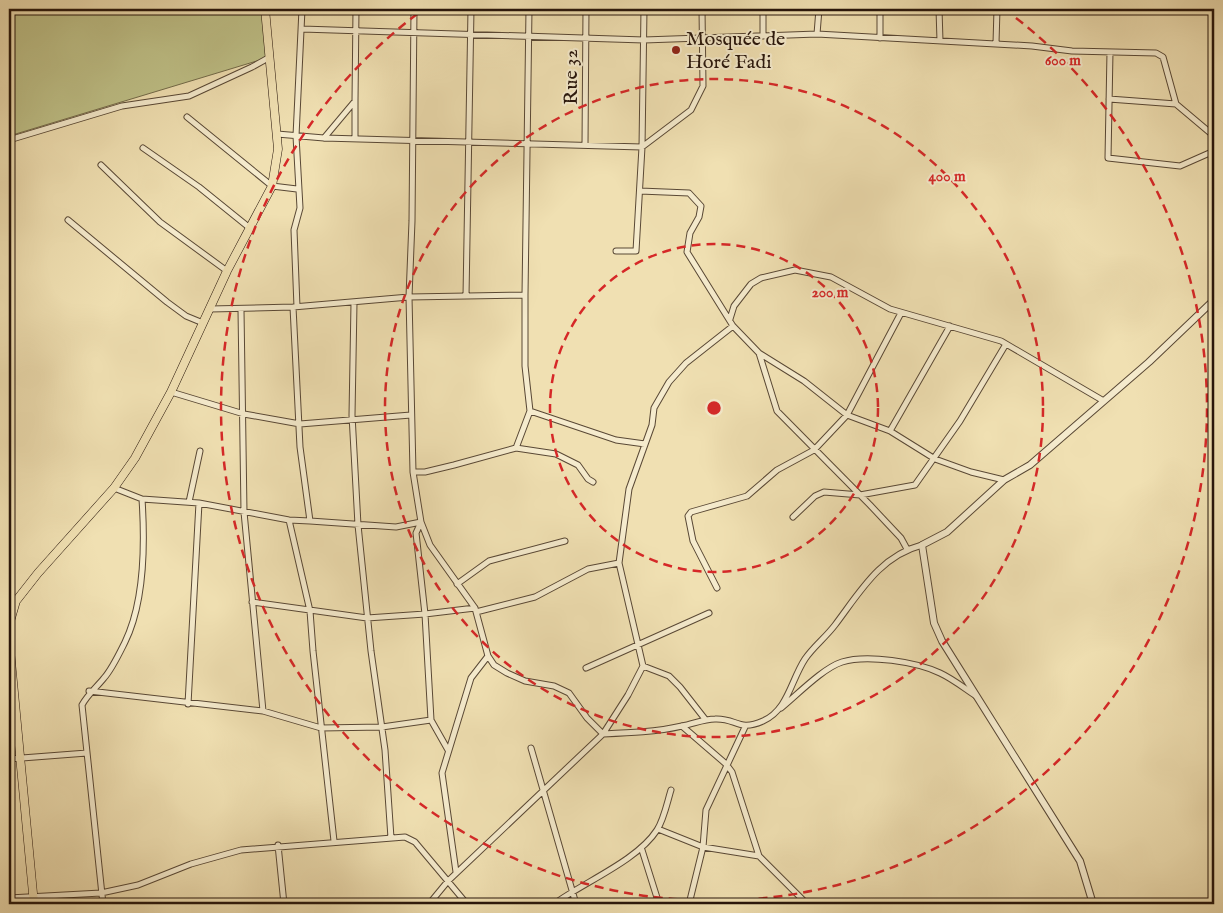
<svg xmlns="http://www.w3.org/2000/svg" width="1223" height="913" font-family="'IM FELL English',serif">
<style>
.green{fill:#bfc188;stroke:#736b4a}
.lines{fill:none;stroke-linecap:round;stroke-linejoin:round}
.minor-casing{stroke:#594835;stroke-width:7}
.tertiary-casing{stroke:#594835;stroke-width:8}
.primary-casing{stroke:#27150b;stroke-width:9}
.minor{stroke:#f5ebcd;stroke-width:5}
.tertiary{stroke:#f5ebcd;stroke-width:6}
.primary{stroke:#f0e0b2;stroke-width:8}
.ring{fill:none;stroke:#d62828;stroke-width:2.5;stroke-dasharray:9 6}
.poi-dot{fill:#8f2418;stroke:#f5ebcd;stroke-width:2}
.labels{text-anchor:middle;stroke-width:4;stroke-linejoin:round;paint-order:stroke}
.poi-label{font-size:20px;fill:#27150b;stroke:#f5ebcd;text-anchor:start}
.street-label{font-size:20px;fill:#27150b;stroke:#f5ebcd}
.centre{fill:#d62828;stroke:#f5ebcd;stroke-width:2.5}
.ring-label{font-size:15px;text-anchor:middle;font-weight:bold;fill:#d62828;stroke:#f5ebcd;stroke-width:4;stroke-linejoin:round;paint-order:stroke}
</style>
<rect width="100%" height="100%" fill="#f0e0b2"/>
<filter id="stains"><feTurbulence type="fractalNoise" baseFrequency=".004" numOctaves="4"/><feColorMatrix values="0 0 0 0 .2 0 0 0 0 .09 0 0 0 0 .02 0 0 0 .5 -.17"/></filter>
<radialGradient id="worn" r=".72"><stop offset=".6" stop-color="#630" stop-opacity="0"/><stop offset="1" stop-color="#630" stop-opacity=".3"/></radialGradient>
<!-- green -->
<path class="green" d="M9 9H261L270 57 9 136Z"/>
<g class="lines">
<defs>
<path id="minor" d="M414 9 412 221 409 297 525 295
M880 9V38
M939 9 940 41
M302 29 644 40 817 34 1032 46 1072 51 1156 53 1163 57 1176 104 1214 136
M817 34 819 9
M763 36V9
M996 43 997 9
M1110 52 1108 158 1180 166 1214 151
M1109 99 1176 104
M355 101V138
M187 117 272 186 297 189
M277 134 324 138 642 147 691 110 703 86 702 9
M324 138 355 101 356 9
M9 140 122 106 189 96 252 67 270 57
M585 145 586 9
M143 148 199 187 251 229
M101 165 160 222 227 271
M640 191 689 193 701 206 699 217 690 233 687 252 733 326 759 353 777 411 870 505 901 538 907 549
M68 220 167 302 186 316 203 323
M616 251H636L642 147 644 9
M466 296 471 9
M354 303 352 415 358 525 371 651 385 750 391 838
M293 307 300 447 310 521 396 527 421 522
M297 307 294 230 300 208 296 136 302 9
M210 309 293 307 409 297 413 472 421 522 430 545 475 608 488 656 494 665 507 673 525 681 554 686 569 693 587 718 603 734C629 733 656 732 682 726 693 724 704 719 715 719 737 718 738 732 763 721 788 710 791 680 805 659 813 647 826 637 835 625 860 592 880 556 922 545
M241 310 244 512 263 711
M730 319 734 306 751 284 761 278 795 270 831 277 890 309 1001 341 1102 400
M759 353 804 381 847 415 890 431 935 459 971 472 1004 480
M171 392 244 414 300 424 411 415
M530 411 616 440 645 444
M890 431 950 326
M516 448 530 411 525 366V295L529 9
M413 472H425L454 465 516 448 556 454 578 465 588 479 593 482
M114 488 142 499 199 503 289 520 310 521
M189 502 200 451
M793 517 815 496 824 492 860 495 915 485 960 421 1006 344
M289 520 310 611 313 651 334 841
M421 522 416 533 425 614 431 720 448 750
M457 584 489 561 565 541
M717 588 693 541 688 516 691 512 747 496 777 470 814 450 847 415 901 313
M252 602 367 618 425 614 475 608
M476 612 535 597 588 569 619 563
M643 666 669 676 680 687 705 719
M586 668 709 613
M89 691 263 711 321 728 382 727 431 720
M188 704 199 503
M781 708C797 695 823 668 842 662 867 654 917 662 940 673 953 679 964 688 976 696
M682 726 726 764 732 772 759 856 807 904
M531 748 576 904
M9 759 87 753
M658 829 703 847 759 856
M278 845 284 904
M642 850 659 904
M456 872 442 773 471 678 488 656
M9 898 101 893 138 885 191 864 241 850 405 837 415 842 467 904
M103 904 82 705C88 694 96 688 104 678 112 669 119 654 125 642 145 601 145 544 142 499
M429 904 448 881 603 734 628 695 643 666 619 563 629 489 652 425 654 408 669 382 686 363 733 326
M554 904C584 882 637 861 657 830 664 819 667 803 671 790
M689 904 703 847 706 810 745 727"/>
<path id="tertiary" d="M1093 904 1080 861 942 641 934 623 922 545 947 532 1004 480 1030 465 1149 362 1214 300"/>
<path id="primary" d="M9 625 16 601 38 573 114 488 135 458 171 392 227 271 272 186 278 149 265 9
M9 640 34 904"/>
</defs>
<!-- minor casing -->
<use href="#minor" class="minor-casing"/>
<!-- tertiary casing -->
<use href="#tertiary" class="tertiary-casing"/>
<!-- primary casing -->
<use href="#primary" class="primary-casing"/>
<!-- minor -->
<use href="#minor" class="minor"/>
<!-- tertiary -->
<use href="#tertiary" class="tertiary"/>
<!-- primary -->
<use href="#primary" class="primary"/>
</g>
<!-- distance rings -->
<g class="ring">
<circle cx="714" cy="408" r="164"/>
<circle cx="714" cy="408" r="329"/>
<path d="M1004 9A493 493 0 1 1 424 9"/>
</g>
<!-- markers -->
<circle class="poi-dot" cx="676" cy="50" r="5"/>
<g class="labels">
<!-- poi labels -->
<g class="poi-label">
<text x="686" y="45">Mosquée de<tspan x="686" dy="23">Horé Fadi</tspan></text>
</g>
<!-- street labels -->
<g class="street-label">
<text transform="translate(570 77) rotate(-90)" y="7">Rue 32</text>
</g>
</g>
<circle cx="714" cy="408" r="8" class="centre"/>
<g class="ring-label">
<text x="1063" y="65">600 m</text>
<text x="947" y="181">400 m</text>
<text x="830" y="297">200 m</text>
</g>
<!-- margin -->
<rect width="1223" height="913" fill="none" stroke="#f0e0b2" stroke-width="30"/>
<rect x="10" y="10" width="1203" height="893" fill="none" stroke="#27150b" stroke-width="2.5"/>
<rect x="15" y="15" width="1193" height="883" fill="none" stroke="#27150b"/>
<rect width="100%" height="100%" filter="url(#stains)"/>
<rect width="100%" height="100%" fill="url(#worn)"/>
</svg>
